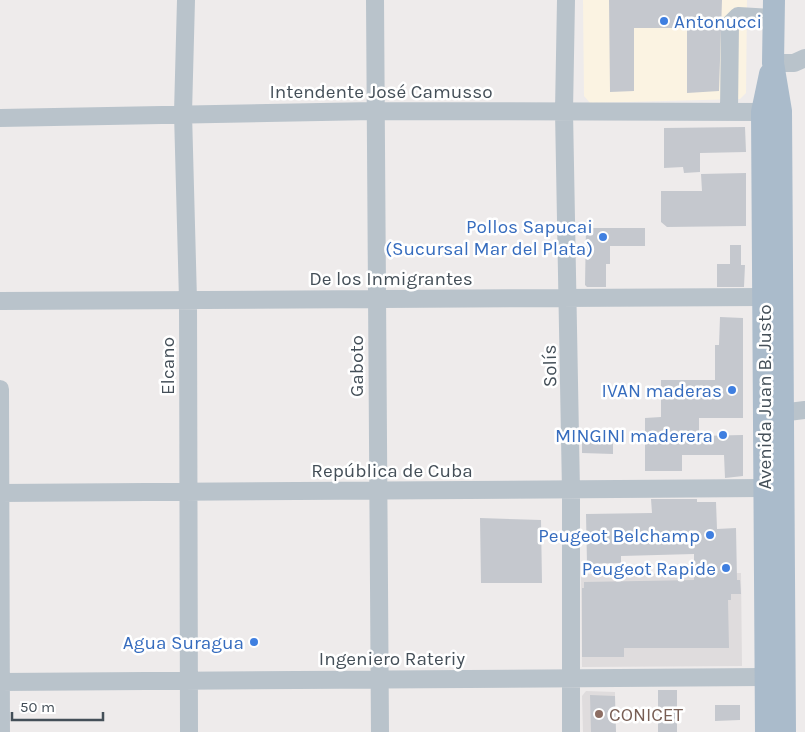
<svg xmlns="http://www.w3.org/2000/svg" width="805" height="732" font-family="Karla,sans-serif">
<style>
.commercial{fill:#fbf3e2}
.education{fill:#dfdcdd}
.building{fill:#c5c8ce}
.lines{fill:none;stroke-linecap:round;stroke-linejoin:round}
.minor{stroke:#b9c3cb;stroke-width:18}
.major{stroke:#aabbcb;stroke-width:22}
.shop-dot{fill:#3f7fe0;stroke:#fff;stroke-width:2}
.education-dot{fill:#8d6e63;stroke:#fff;stroke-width:2}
.labels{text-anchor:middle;stroke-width:5;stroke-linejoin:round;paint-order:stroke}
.shop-label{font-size:19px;fill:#366cbe;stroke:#fff;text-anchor:end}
.street-label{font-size:19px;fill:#444f58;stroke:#fff}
.education-label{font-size:19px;fill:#785e54;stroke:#fff;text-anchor:start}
</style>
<rect width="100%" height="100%" fill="#eeebeb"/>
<!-- commercial -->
<path class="commercial" d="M583 0H747L746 93 740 99 590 103 584 96Z"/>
<!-- education -->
<path class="education" d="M741 573 742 666 582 667 581 574Z
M586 691 615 692V732H583L582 696Z"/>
<!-- building -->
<path class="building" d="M609 0H722L719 91 687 93V28H634V91L610 92Z
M745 127 746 152 700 153V172L684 173 683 167 664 168V128Z
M746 173V226L667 227 661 222V191H702L701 174Z
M586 228H645V246H610V264H606V287H587L585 285Z
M730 245H741V265H745L744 287H717V264H730Z
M720 317 743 318V418H699V436L743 435V476L725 478 724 455H682V471H645V418L661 417V380H715V345H719Z
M582 435 613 436V454L582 453Z
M651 499H697V502H716L717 529 736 528 737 580H740L741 594H731V600H728L729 648H624V657H582V588H584V582L694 580V554L621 556V563L587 564 586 514 652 513Z
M480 518 541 520 542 583H481Z
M658 690H677V732H658Z
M590 695 615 696 616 732H591Z
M715 705H740V720L715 721Z"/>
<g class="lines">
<!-- minor -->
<path class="minor" d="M186 0 183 113 188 300 189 732
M375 0 380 732
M566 0 564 111 571 491V732
M773 63H794L805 58
M729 111 730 24 738 16 773 18
M0 118 374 111 762 112
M0 301 774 297
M0 389 1 732
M772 414 805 410
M0 493 777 488
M0 682 777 677"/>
<!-- major -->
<path class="major" d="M774 0 773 63 781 111 785 732
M766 732 762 112 770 74"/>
</g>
<!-- markers -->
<g class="shop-dot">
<circle cx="664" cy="21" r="5"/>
<circle cx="603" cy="237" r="5"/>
<circle cx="732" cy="390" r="5"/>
<circle cx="723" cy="435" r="5"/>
<circle cx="710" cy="535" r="5"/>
<circle cx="726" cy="568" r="5"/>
<circle cx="254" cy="642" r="5"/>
</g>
<circle class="education-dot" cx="599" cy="714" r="5"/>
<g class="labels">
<!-- shop labels -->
<g class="shop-label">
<text x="674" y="28" text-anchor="start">Antonucci</text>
<text x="593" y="233">Pollos Sapucai<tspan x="593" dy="22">(Sucursal Mar del Plata)</tspan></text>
<text x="722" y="397">IVAN maderas</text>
<text x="713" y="442">MINGINI maderera</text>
<text x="700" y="542">Peugeot Belchamp</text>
<text x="716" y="575">Peugeot Rapide</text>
<text x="244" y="649">Agua Suragua</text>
</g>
<!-- street labels -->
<g class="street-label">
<text x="381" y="98">Intendente José Camusso</text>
<text x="391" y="285">De los Inmigrantes</text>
<text transform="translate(167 366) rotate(-90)" y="7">Elcano</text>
<text transform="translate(356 366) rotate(-90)" y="7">Gaboto</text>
<text transform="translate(549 366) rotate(-91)" y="7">Solís</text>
<text transform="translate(764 397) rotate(-90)" y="7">Avenida Juan B. Justo</text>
<text x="392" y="477">República de Cuba</text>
<text x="392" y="665">Ingeniero Rateriy</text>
</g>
<!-- education labels -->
<g class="education-label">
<text x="609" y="721">CONICET</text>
</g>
</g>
<!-- scale -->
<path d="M12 712v8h91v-8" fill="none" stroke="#444f58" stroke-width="2.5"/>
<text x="20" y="712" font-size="15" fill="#444f58" stroke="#ffffff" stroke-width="4" paint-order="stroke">50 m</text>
</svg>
